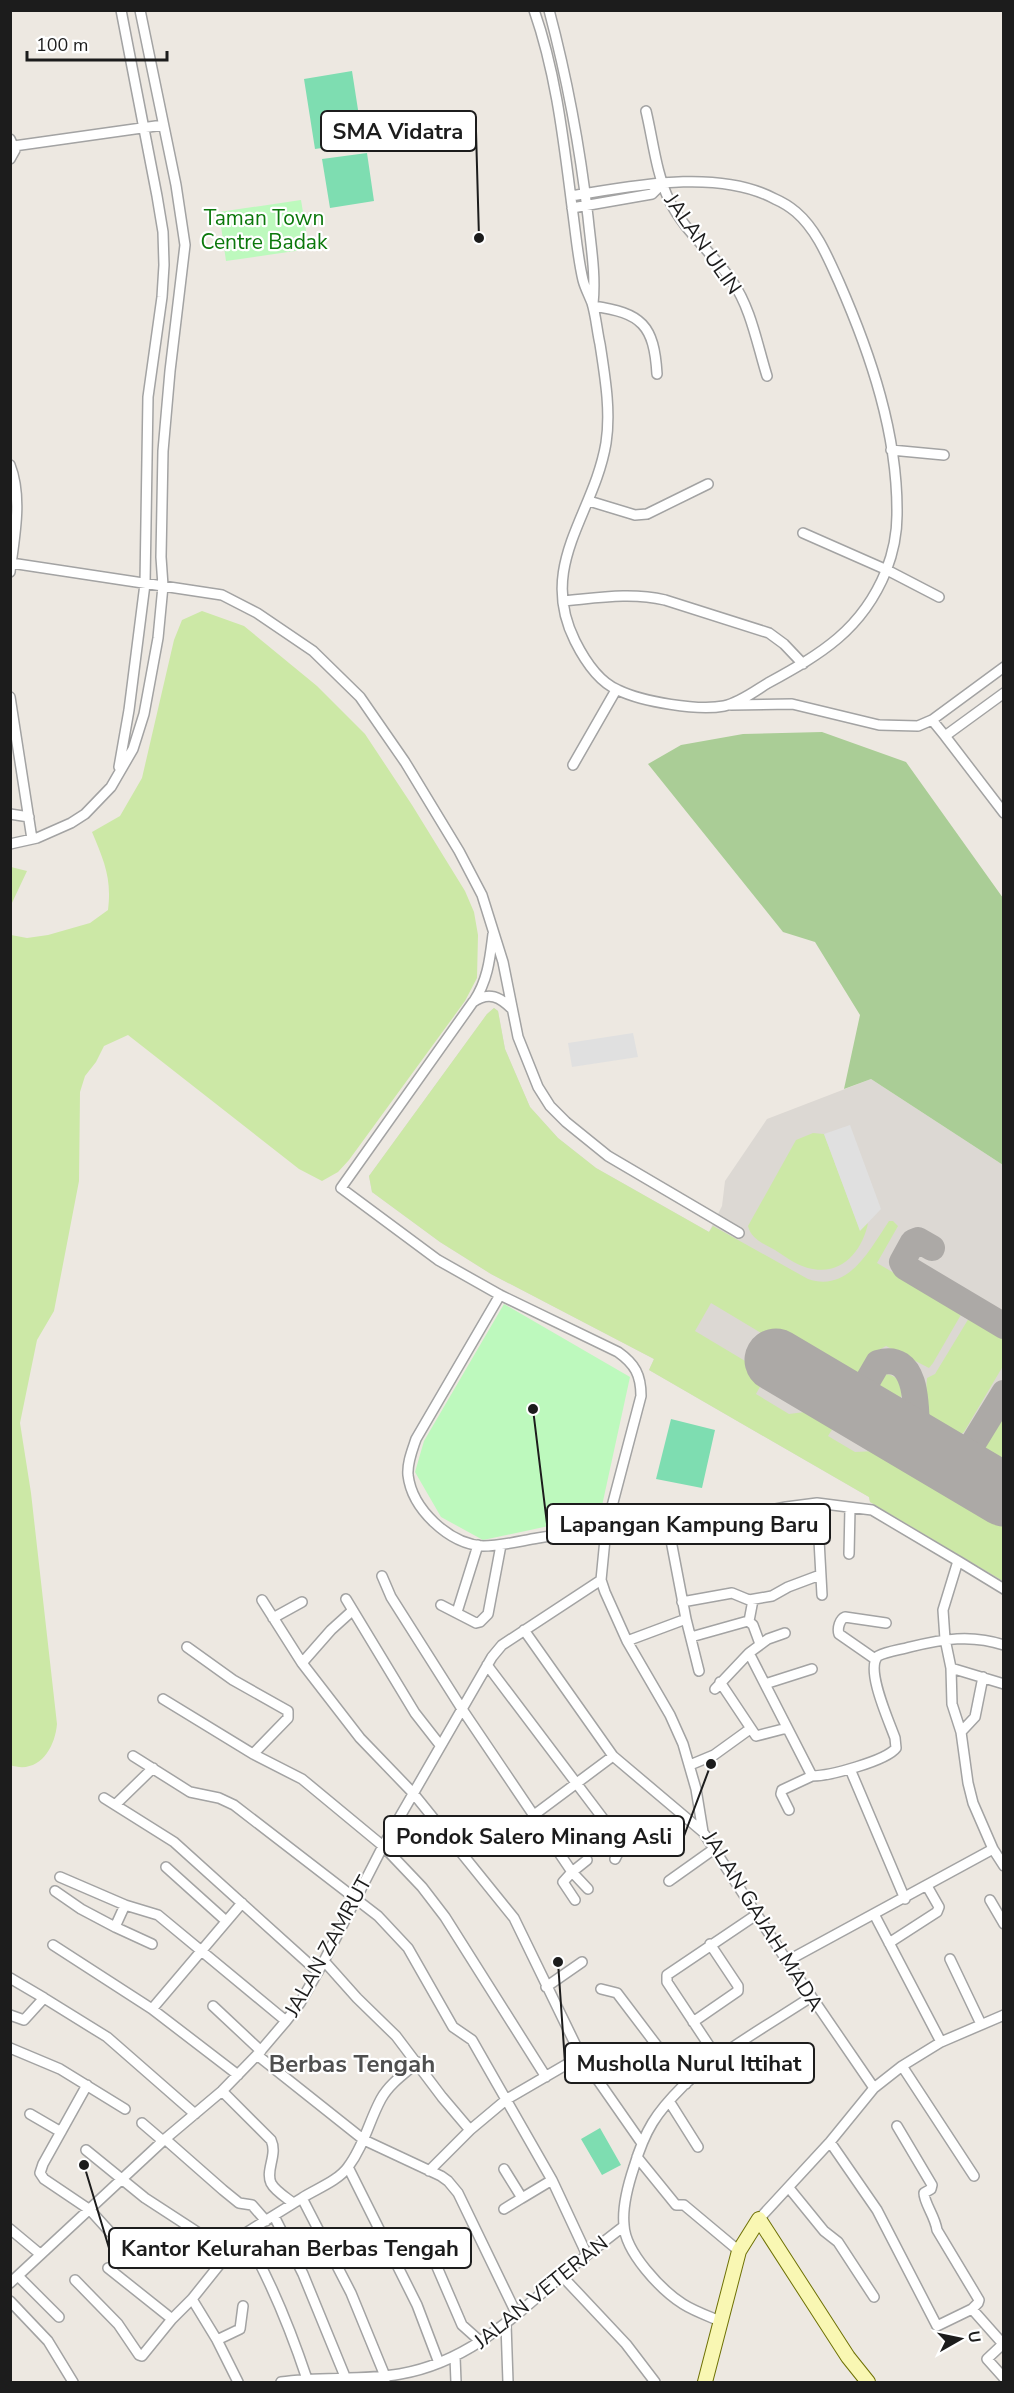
<svg xmlns="http://www.w3.org/2000/svg" width="1014" height="2393" font-family="'Nunito Sans',sans-serif">
<style>
.airport{fill:#dcd8d3}
.grass{fill:#cce8a6}
.forest{fill:#aacd96}
.park{fill:#bdf9bd}
.pitch{fill:#7eddb1}
.parking{fill:#e0e0e0}
.lines{fill:none;stroke-linecap:round;stroke-linejoin:round}
.taxiway{stroke:#aca9a6;stroke-width:26}
.runway{stroke:#aca9a6;stroke-width:63}
.street-casing{stroke:#a3a3a3;stroke-width:12}
.secondary-casing{stroke:#6e7105;stroke-width:16}
.street{stroke:#fff;stroke-width:9}
.secondary{stroke:#f9f7b3;stroke-width:14}
.labels{text-anchor:middle;stroke-width:4.5;stroke-linejoin:round;paint-order:stroke}
.park-label{font-size:21px;fill:#0b780b;stroke:#fff}
.street-label{font-size:21px;fill:#1c1c1c;stroke:#fff}
.quarter-label{font-size:24px;font-weight:bold;fill:#4f4f4f;stroke:#fff}
.leader{fill:none;stroke:#1c1c1c;stroke-width:2}
.callout-dot{fill:#1c1c1c;stroke:#fff;stroke-width:2}
.callout{fill:#fff;stroke:#1c1c1c;stroke-width:2}
.callout-label{font-size:22px;text-anchor:middle;font-weight:bold;fill:#1c1c1c}
</style>
<rect width="100%" height="100%" fill="#ede8e1"/>
<!-- airport -->
<path class="airport" d="M494 1008 498 1011 505 1049 530 1107 558 1138 596 1168 709 1232 722 1206 725 1181 767 1119 871 1079 1003 1165V1581L870 1502 869 1497 649 1370 654 1359 491 1274 440 1242 372 1192 369 1176 487 1014Z"/>
<!-- grass -->
<path class="grass" d="M202 611 244 626 317 686 365 734 412 805 465 891 474 912 478 935 477 978 465 1001 349 1160 338 1172 322 1181 299 1169 128 1035 104 1046 96 1062 85 1076 80 1092 79 1181 54 1311 37 1340 20 1423 31 1493 57 1724C55 1748 39 1775 10 1765L11 935 27 938 48 935 90 923 108 910C112 878 104 861 92 832L120 816 142 778 174 640 182 620Z
M11 867 27 871 11 905 10 867Z
M494 1008 498 1011 505 1049 530 1107 558 1138 596 1168 709 1232 713 1226 808 1279C849 1293 870 1249 889 1221H893L898 1226 877 1263 962 1313 933 1363 929 1368 886 1346 873 1353 851 1387 711 1303 695 1331 767 1374 756 1394 789 1414 828 1409 840 1417 828 1436 855 1452 895 1450 1003 1514V1581L870 1502 869 1497 649 1370 654 1359 491 1274 440 1242 372 1192 369 1176 487 1014Z
M813 1133 824 1134 860 1230 868 1223C863 1249 843 1275 813 1269 799 1267 787 1258 775 1250 764 1244 751 1239 748 1226L796 1140Z
M969 1318 1003 1338V1366L964 1432C950 1443 942 1440 928 1432L925 1406 927 1378 935 1374Z
M883 1374C904 1372 909 1405 890 1404 885 1403 878 1397 874 1394L878 1378Z
M1003 1403V1474H1000L983 1465C972 1442 992 1422 1003 1403Z"/>
<!-- forest -->
<path class="forest" d="M822 732 906 762 1003 898V1165L871 1079 844 1089 860 1015 815 942 783 932 648 764 681 745 743 734Z"/>
<!-- park -->
<path class="park" d="M301 200 309 249 226 261 219 212Z
M504 1304 630 1377 600 1515 483 1540 441 1517 415 1472 424 1441Z"/>
<!-- pitch -->
<path class="pitch" d="M352 71 363 142 315 149 304 79Z
M367 153 374 201 330 208 322 159Z
M671 1419 715 1430 702 1488 656 1479Z
M600 2128 621 2165 602 2175 581 2139Z"/>
<!-- parking -->
<path class="parking" d="M633 1033 638 1057 572 1067 568 1043Z
M850 1125 881 1209 860 1231 824 1134Z"/>
<g class="lines">
<!-- taxiway -->
<path class="taxiway" d="M932 1248 918 1240 913 1242 902 1262 905 1267 1004 1326
M853 1406 878 1363C922 1349 916 1419 917 1444
M966 1455 1004 1393
M940 1458 956 1459 966 1455 967 1463 972 1477"/>
<!-- runway -->
<path class="runway" d="M776 1360 1004 1495"/>
<defs>
<path id="street" d="M534 10C557 76 564 145 573 214 576 236 578 259 583 280 585 288 589 295 592 303 596 316 597 331 600 344 605 377 611 411 606 443 594 515 537 565 575 641 584 659 599 682 618 690 643 702 698 711 724 706 739 703 755 691 768 683 821 654 862 630 886 571 893 553 897 534 897 515 898 435 871 355 839 282 828 258 817 230 796 212 790 207 782 202 775 199 718 168 632 186 571 196
M549 10C567 78 580 148 588 217 591 247 596 275 593 304
M646 111C653 140 656 173 669 200 684 231 713 253 732 281 751 308 757 344 767 376
M10 139 15 150 10 159
M14 146 163 125
M572 208 652 194 662 184
M593 306C642 313 654 325 657 374
M891 450 944 455
M10 465C23 498 14 539 10 572
M589 501 635 515 647 514 708 484
M803 533 887 570 939 597
M11 563 222 595 257 613 313 651 360 697 405 762 459 851 482 895 503 962 518 1037 538 1087 550 1106 566 1122 608 1156 739 1233
M563 601C597 598 631 592 665 600L769 633 784 644 803 664
M10 697 32 839
M731 705 792 704 879 725 918 726 932 720 1004 667
M932 720 945 736 1004 693
M945 736 1004 813
M573 765 616 690
M119 767 129 710 145 584 148 397 162 297 164 265 163 232 157 196 121 10
M10 814 29 817
M10 844 37 838 71 823 85 814 111 787 133 749 144 714 158 638 163 586 161 557 163 451 170 371 185 245 176 185 140 10
M474 1001C488 980 490 958 493 934
M512 1009C500 997 489 991 473 1002L341 1188 438 1260 500 1295 618 1352C635 1364 641 1375 641 1396L606 1529 601 1580 605 1592 627 1641 670 1715 683 1744 696 1789 703 1832 787 1961 874 2088
M500 1295 416 1439C412 1451 407 1463 408 1475 412 1509 449 1544 483 1546 501 1546 520 1541 538 1538 561 1534 583 1531 606 1529
M849 1554 850 1508
M958 1561 1004 1589
M382 1576 391 1597 462 1709 572 1872 563 1882 575 1900
M822 1595 817 1503 872 1510 958 1561 943 1610 945 1639 951 1668 952 1704 961 1732 968 1783 973 1803 993 1849 1004 1866
M346 1599 415 1713 440 1745
M262 1600 302 1663 360 1738 413 1793 514 1918 581 2056 641 2142
M682 1602 732 1593 749 1600 772 1596 788 1587 820 1575
M441 1605 476 1623 480 1622 488 1614 501 1545
M457 1612 478 1545
M273 1618 302 1602
M686 1619 699 1671
M749 1621 753 1600
M524 1630 613 1756 703 1832
M785 1633 768 1639 749 1653 812 1776C829 1776 886 1761 896 1748L895 1738C889 1721 865 1669 878 1656 888 1651 900 1650 910 1647 943 1639 971 1634 1004 1645
M691 1637 748 1621 753 1625 760 1644
M627 1641 686 1619 669 1530 786 1507 817 1503
M187 1647 233 1680 288 1711V1718L253 1754
M875 1659 839 1634C837 1628 840 1619 845 1617L886 1623
M302 1663 331 1630 352 1611
M487 1665 620 1841 621 1847 615 1859
M951 1668 1004 1684
M720 1682 756 1736 787 1728
M765 1684 812 1669
M715 1689 749 1653
M163 1699 253 1754 302 1779 383 1846 422 1887 445 1917 546 2077
M961 1732 975 1717 983 1677
M133 1756 190 1792 219 1798 234 1805 378 1916 408 1948 453 2027 472 2040 552 2180 587 2255
M690 1765 714 1755 750 1729
M850 1769 905 1899
M104 1798 174 1842 318 1972
M116 1804 153 1768
M789 1810 781 1794 782 1790 812 1776
M534 1815 613 1756
M587 1860 572 1872 588 1889
M166 1867 226 1921
M60 1877 125 1905 158 1915 286 2021
M669 1881 714 1849
M55 1891 81 1909 115 1927
M990 1900 1004 1924
M125 1905 115 1927 152 1944
M874 1914 941 2042
M889 1943 937 1912 939 1907 927 1886
M53 1945 152 2009 238 2075
M950 1959 981 2024
M324 1961 357 1998 396 2036 442 2097 470 2130
M787 1961 993 1849
M10 1978 44 1998
M546 1987 582 1962
M601 1989 617 1993 686 2084
M213 2006 261 2051
M152 2009 242 1903
M10 2015 24 2020 44 1998 107 2037 195 2114
M693 2022 738 1991V1986L710 1944
M744 2042 756 2060 763 2059
M10 2048 60 2069 125 2109
M257 2055 364 2140 441 2176 448 2181 458 2193 517 2315
M718 2059 667 1982V1975L756 1915
M902 2066 974 2176
M87 2085 43 2164 40 2173 44 2179 90 2210 110 2232
M222 2091 271 2140C278 2155 265 2170 271 2183 275 2191 287 2198 293 2203
M669 2101 698 2147
M30 2114 61 2132
M142 2123 163 2141
M897 2126 932 2185 931 2189 924 2193C924 2203 935 2216 937 2230L979 2300 978 2303 972 2309
M165 2139 223 2190 239 2203 252 2205 266 2221
M830 2142 877 2210 937 2326 972 2309 1003 2344
M86 2150 145 2198 228 2252
M637 2157 676 2205H684L739 2251
M348 2167 417 2305 439 2363
M504 2169 522 2198 552 2180
M429 2171 470 2130 507 2099 581 2056
M789 2188 824 2231 838 2242 874 2297
M504 2209 522 2198
M274 2216 303 2274 346 2379
M759 2219 830 2142 874 2088 902 2066 941 2042 1004 2015
M10 2229 40 2254
M417 2233 434 2260 462 2325 481 2342
M244 2234C271 2281 290 2328 307 2379
M108 2268 172 2319
M18 2276 59 2317
M562 2276 626 2344 655 2382
M75 2280 118 2324 139 2355 142 2356 172 2319 192 2299 244 2234 302 2198
M10 2283 165 2139 222 2091 257 2055 286 2021 300 2003 324 1961 383 1846 492 1657 502 1645 601 1580
M192 2299 217 2340 238 2382
M10 2301 48 2341 73 2382
M720 2321C708 2316 694 2311 683 2304 661 2290 625 2252 624 2225 622 2206 628 2185 634 2167 645 2130 656 2113 683 2086 718 2053 770 2024 811 1997
M506 2324 508 2382
M217 2340 240 2329 243 2306
M1004 2343 987 2359 1004 2378
M455 2357 456 2382
M281 2382C321 2376 361 2381 400 2374 465 2363 511 2320 559 2278 580 2260 602 2243 624 2226
M385 2382V2376L351 2293 302 2198C316 2189 338 2181 348 2167 364 2146 369 2121 381 2099 389 2084 405 2073 418 2062"/>
<path id="secondary" d="M705 2382 739 2251 759 2219 848 2357 868 2382"/>
</defs>
<!-- street casing -->
<use href="#street" class="street-casing"/>
<!-- secondary casing -->
<use href="#secondary" class="secondary-casing"/>
<!-- street -->
<use href="#street" class="street"/>
<!-- secondary -->
<use href="#secondary" class="secondary"/>
</g>
<g class="labels">
<!-- park labels -->
<g class="park-label">
<text x="264" y="225">Taman Town<tspan x="264" dy="24">Centre Badak</tspan></text>
</g>
<!-- street labels -->
<g class="street-label">
<text transform="translate(703 244) rotate(55)" y="7">JALAN ULIN</text>
<text transform="translate(763 1921) rotate(58)" y="7">JALAN GAJAH MADA</text>
<text transform="translate(328 1946) rotate(-61)" y="7">JALAN ZAMRUT</text>
<text transform="translate(541 2292) rotate(-39)" y="7">JALAN VETERAN</text>
</g>
<!-- quarter labels -->
<g class="quarter-label">
<text x="352" y="2072">Berbas Tengah</text>
</g>
</g>
<!-- callouts -->
<path class="leader" d="M479 238L476 131M533 1409L547 1524M711 1764L684 1836M558 1962L565 2063M84 2165L109 2248"/>
<g class="callout-dot">
<circle cx="479" cy="238" r="6"/>
<circle cx="533" cy="1409" r="6"/>
<circle cx="711" cy="1764" r="6"/>
<circle cx="558" cy="1962" r="6"/>
<circle cx="84" cy="2165" r="6"/>
</g>
<g class="callout">
<rect x="321" y="111" width="155" height="40" rx="6"/>
<rect x="547" y="1504" width="283" height="40" rx="6"/>
<rect x="384" y="1816" width="300" height="40" rx="6"/>
<rect x="565" y="2043" width="249" height="40" rx="6"/>
<rect x="109" y="2228" width="362" height="40" rx="6"/>
</g>
<g class="callout-label">
<text x="398" y="139">SMA Vidatra</text>
<text x="689" y="1532">Lapangan Kampung Baru</text>
<text x="534" y="1844">Pondok Salero Minang Asli</text>
<text x="689" y="2071">Musholla Nurul Ittihat</text>
<text x="290" y="2256">Kantor Kelurahan Berbas Tengah</text>
</g>
<!-- border -->
<rect width="1014" height="2393" fill="none" stroke="#1c1c1c" stroke-width="24"/>
<!-- north arrow -->
<g transform="translate(960 2339) rotate(81)" stroke="#ffffff" stroke-width="4.5" paint-order="stroke">
<path d="M0-4.5L10 22L0 15L-10 22Z" fill="#1c1c1c"/>
<text y="-9" font-size="16" font-weight="bold" text-anchor="middle" fill="#1c1c1c">U</text>
</g>
<!-- scale -->
<path d="M27 51v9h140v-9" fill="none" stroke="#1c1c1c" stroke-width="3"/>
<text x="36" y="51" font-size="18" fill="#1c1c1c" stroke="#ffffff" stroke-width="4.5" paint-order="stroke">100 m</text>
</svg>
